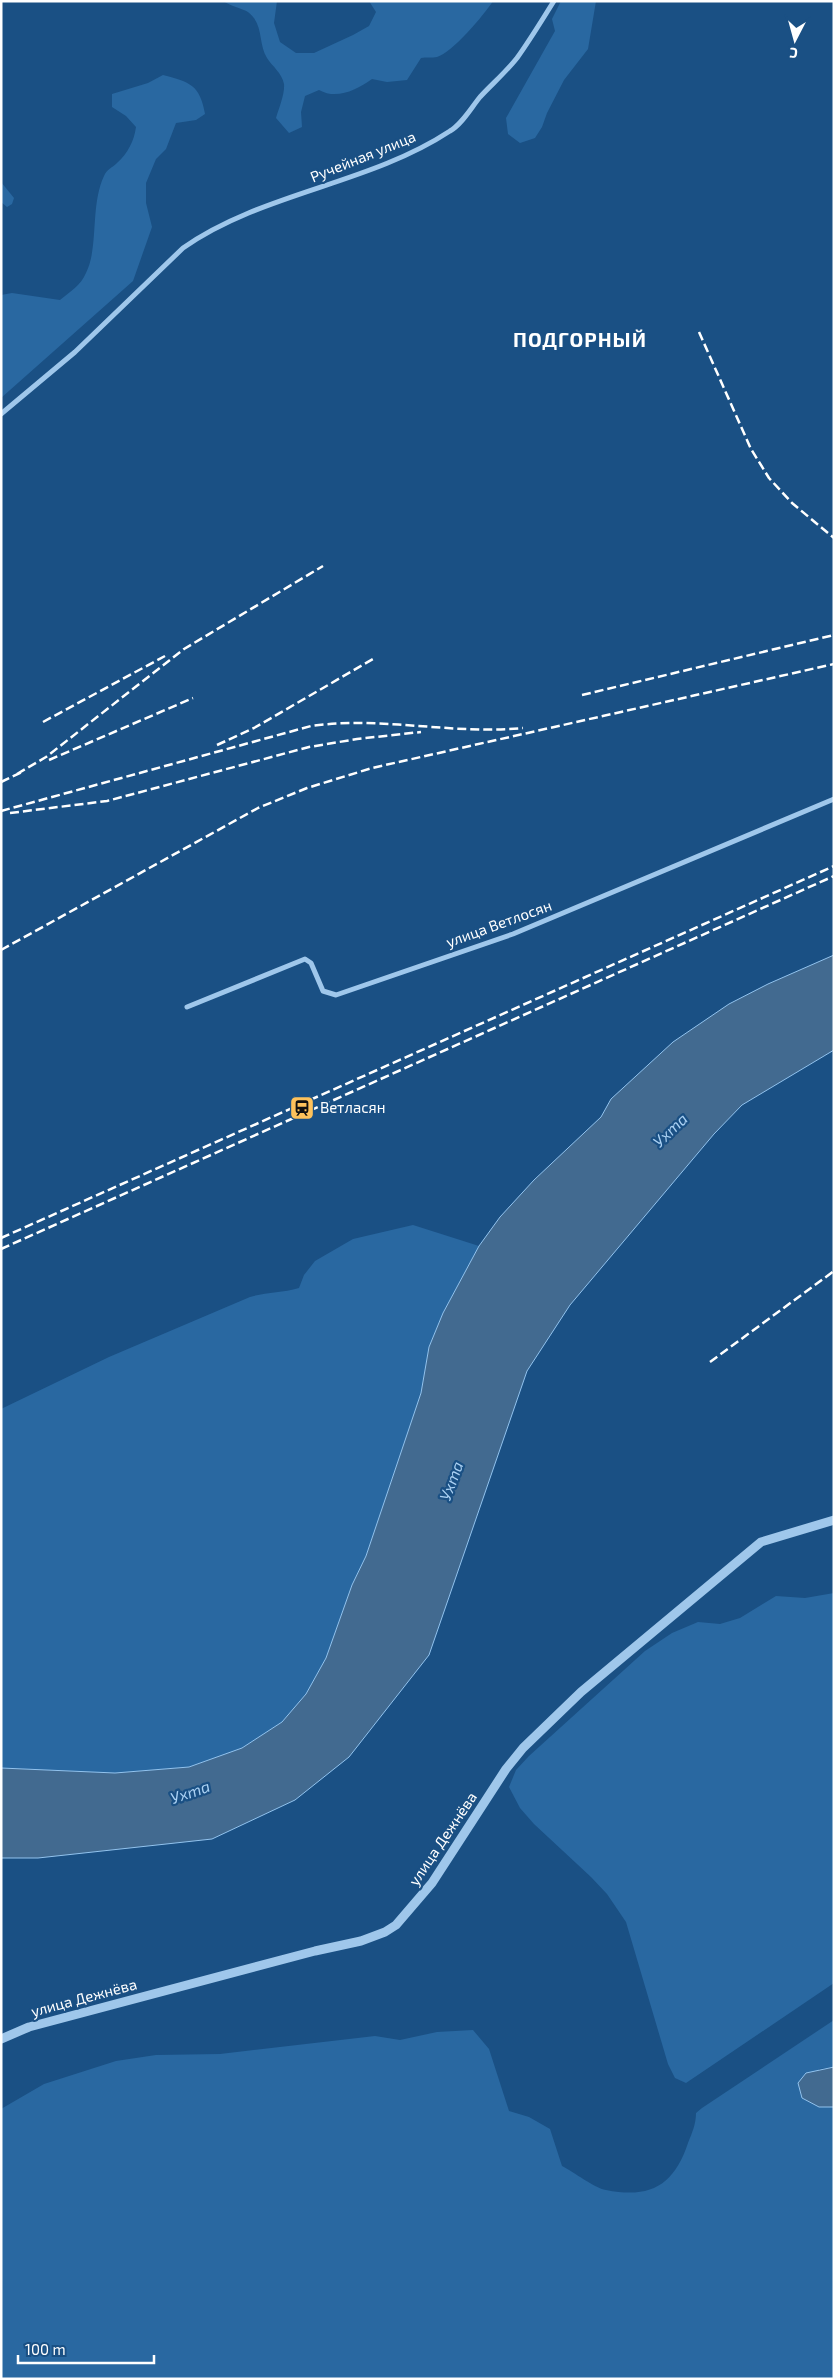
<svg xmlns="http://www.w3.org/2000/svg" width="835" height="2380" font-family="'Exo 2',sans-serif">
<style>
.green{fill:#2968a1}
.water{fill:#426a90;stroke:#92c3ee}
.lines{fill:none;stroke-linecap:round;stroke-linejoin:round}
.minor{stroke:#9fc7eb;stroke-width:5}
.tertiary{stroke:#9fc7eb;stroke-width:9}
.rail{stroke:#fff;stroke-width:2.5;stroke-dasharray:9 4;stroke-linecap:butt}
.labels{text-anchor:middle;stroke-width:4.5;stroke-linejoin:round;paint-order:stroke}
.street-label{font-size:15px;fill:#fff;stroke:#1a5084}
.poi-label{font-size:15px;fill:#fff;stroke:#1a5084;text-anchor:start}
.water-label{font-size:16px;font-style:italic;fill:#abd1f3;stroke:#1a5084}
.district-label{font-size:20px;font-weight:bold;letter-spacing:1px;fill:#fff;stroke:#1a5084}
</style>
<rect width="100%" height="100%" fill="#1a5084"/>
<!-- green -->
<path class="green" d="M223 1H277L274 23 280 42 296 53H314L353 35 369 26 376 12 369 1H493C484 15 452 53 437 57 432 58 426 57 421 58L407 80 387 82 372 79C356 90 337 100 319 90L305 96 301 112 302 127 289 133 276 118C279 108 285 94 284 84 282 73 272 66 267 58 258 44 264 24 248 12 243 9 231 6 223 1Z
M561 1H596L588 49 564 80 547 113 542 127 535 138 520 143 508 134 506 118 555 31 552 19Z
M163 75C190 82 200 85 205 114L196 120 176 123 166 149 156 159 146 183V203L152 227 133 281 1 398V295L12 293 60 300C70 292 81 285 86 273 99 247 90 206 104 176 106 170 113 167 117 163 128 153 134 141 136 127L126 116 112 107V94L148 83Z
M1 182 14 198 12 204 7 207 1 202Z
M413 1225 479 1246 443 1313 429 1347 421 1393 392 1479 366 1556 352 1585 326 1658 306 1694 282 1722 242 1748 189 1767 115 1773 1 1768V1409L109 1357 250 1297C266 1292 282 1293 299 1288L304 1275 315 1261 353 1239Z
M834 1593V1983L686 2083 675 2078 668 2064 626 1922 607 1894 591 1877 534 1824 520 1808 509 1787 516 1770 529 1756 645 1651 672 1633 698 1622 720 1624 740 1618 776 1596 805 1598Z
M834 2020V2067L819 2069V2107H834V2379H1V2109L44 2084 116 2061 156 2055 220 2054 375 2036 400 2040 437 2032 473 2030 489 2049 509 2111 529 2117 550 2129 562 2166C574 2172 594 2188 606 2190 651 2199 674 2185 688 2143 692 2133 696 2124 696 2113L702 2108Z"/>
<!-- water -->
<path class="water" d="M834 955V1050L742 1105 714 1134 570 1305 527 1371 429 1655 349 1757 295 1800 212 1839 38 1858H1V1768L115 1773 189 1767 242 1748 282 1722 306 1694 326 1658 352 1585 366 1556 392 1479 421 1393 429 1347 443 1313 479 1246 500 1217 534 1180 601 1117 611 1099 673 1042 729 1004 768 984Z
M834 2067V2107H819L802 2098 798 2083 806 2073Z"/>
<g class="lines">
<!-- minor -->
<path class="minor" d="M1 414 75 352 183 248C263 192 368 185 450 131 462 124 471 108 480 97 492 84 506 72 517 58 530 40 542 20 554 1
M187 1007 305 959 311 963 323 991 336 995 513 934 834 799"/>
<!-- tertiary -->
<path class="tertiary" d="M1 2039 29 2027 315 1951 361 1941 385 1932 396 1925 432 1883 506 1769 523 1748 581 1692 761 1542 834 1520"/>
<!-- rail -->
<path class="rail" d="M699 332 751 449 769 478 792 503 834 538
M582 695 834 635
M43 722 165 656
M217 745 254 728 373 659
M49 760 193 698
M17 774 46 757 184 649 323 566
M1 782 24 771
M1 811 311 726C382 716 453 735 523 728
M10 813 107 801 309 747 357 739 421 732
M1 950 258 808 307 788 372 768 834 664
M1 1238 834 866
M1 1249 834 876
M710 1362 834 1271"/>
</g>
<!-- icons -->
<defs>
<symbol id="station-square" viewBox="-11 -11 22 22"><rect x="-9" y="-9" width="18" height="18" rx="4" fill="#fec25b" stroke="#1a5084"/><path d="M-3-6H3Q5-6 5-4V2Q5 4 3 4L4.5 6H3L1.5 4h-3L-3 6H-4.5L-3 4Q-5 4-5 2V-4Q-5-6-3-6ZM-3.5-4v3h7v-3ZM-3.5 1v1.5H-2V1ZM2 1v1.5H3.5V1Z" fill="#111"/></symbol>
</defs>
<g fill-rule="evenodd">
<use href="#station-square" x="288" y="1094" width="28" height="28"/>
</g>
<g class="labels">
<!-- street labels -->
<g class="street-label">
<text transform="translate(363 157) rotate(-22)" y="5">Ручейная улица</text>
<text transform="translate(499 924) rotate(-20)" y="5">улица Ветлосян</text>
<text transform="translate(443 1839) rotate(-56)" y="5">улица Дежнёва</text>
<text transform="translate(84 1998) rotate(-15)" y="5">улица Дежнёва</text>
</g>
<!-- poi labels -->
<g class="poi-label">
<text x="320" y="1113">Ветласян</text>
</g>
<!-- water labels -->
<g class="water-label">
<text transform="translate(670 1130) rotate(-44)" y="6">Ухта</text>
<text transform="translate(451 1481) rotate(-70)" y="6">Ухта</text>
<text transform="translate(190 1792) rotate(-19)" y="6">Ухта</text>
</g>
<!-- district labels -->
<g class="district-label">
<text x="580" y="347">ПОДГОРНЫЙ</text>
</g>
</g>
<!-- border -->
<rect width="835" height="2380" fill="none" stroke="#ffffff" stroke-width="5"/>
<!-- north arrow -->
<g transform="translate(795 40) rotate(186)" stroke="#1a5084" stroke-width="4" paint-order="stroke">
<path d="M0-4L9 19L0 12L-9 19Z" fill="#ffffff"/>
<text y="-8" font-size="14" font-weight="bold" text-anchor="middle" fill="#ffffff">С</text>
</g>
<!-- scale -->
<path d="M18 2355v8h136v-8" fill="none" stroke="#ffffff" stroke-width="2.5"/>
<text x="25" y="2355" font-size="15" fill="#ffffff" stroke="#1a5084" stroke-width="4" paint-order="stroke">100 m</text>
</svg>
